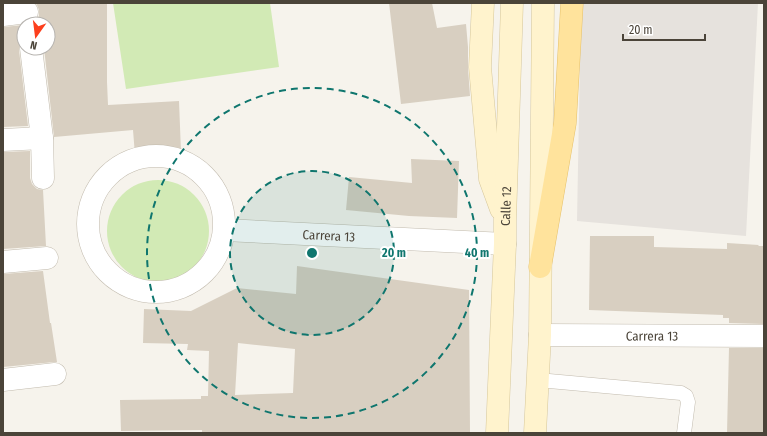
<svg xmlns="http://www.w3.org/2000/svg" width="767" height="436" font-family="'Fira Sans Condensed',sans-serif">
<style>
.industrial{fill:#e6e2dd}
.green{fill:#d2eab5}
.building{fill:#d8cfc1;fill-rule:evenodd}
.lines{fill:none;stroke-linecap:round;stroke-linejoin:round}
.lane-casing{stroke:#c2bbae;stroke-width:15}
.street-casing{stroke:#c2bbae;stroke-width:23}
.secondary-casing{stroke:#d6c79b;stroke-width:23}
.primary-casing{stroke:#e6c16a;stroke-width:23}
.lane{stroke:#fff;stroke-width:14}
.street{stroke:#fff;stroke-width:22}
.secondary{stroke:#fff3cd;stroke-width:22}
.primary{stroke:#ffe39c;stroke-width:22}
.ring{fill:none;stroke:#0f766e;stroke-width:2;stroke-dasharray:7 5}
.labels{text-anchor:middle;stroke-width:4;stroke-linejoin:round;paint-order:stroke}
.street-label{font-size:13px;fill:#4b4439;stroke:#fff}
.centre{fill:#0f766e;stroke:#fff;stroke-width:2}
.ring-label{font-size:12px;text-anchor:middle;font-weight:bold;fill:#0f766e;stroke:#fff;stroke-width:4;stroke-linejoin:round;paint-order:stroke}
</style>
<rect width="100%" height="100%" fill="#f6f3ec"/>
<!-- industrial -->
<path class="industrial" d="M581 3H758L746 236 577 221Z"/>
<!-- green -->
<path class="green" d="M113 3H270L279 67 126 89Z
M107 231a51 51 0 1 1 102 0a51 51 0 1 1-102 0Z"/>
<!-- building -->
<path class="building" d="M35 3H107V82L108 105 179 101 181 152 135 155 133 130 54 137 44 48H48V24H30L35 22 39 16V10L37 5Z
M389 3H432L437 28 466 24 468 47V68L470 96 401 104Z
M24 25V38L20 43 19 50 28 126 3 127V27Z
M30 151V178L32 184 37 189 43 190 46 246 3 249V152Z
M411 159 459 161 457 218 409 216 346 210 349 177 412 183Z
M590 236H654V247L727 249V243L759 245 758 246H764V324L729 323V318H723V315L589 310Z
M297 266 469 290 470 433H202V430L121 431 120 400 201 399V396H208L209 351 187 350 188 344 143 343 144 309 191 311 237 288 296 294ZM238 343 295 349 293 393 235 395Z
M43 271 50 323H51L57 362H54L3 367V274Z
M729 348H764V433H727Z"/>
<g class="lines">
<defs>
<path id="lane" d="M538 380 681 393 686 396 688 402 684 433"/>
<g id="street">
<path d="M3 15 27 12"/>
<path d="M31 48 42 138 43 178"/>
<path d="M3 140 42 138"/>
<circle cx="156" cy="224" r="68"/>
<path id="s1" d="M224 230 505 244"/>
<path d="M3 262 47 258"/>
<path id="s2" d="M540 335 764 336"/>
<path d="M3 380 55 374"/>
</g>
<g id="secondary">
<path d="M483 3 480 67 490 179 501 209"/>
<path id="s3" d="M497 433 505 244V220L512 3"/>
<path d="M535 433 540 335 543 3"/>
</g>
<path id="primary" d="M540 267 565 123 572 3"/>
</defs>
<!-- lane casing -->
<use href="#lane" class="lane-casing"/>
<!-- street casing -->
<use href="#street" class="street-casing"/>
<!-- secondary casing -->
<use href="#secondary" class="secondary-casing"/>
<!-- primary casing -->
<use href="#primary" class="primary-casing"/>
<!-- lane -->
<use href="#lane" class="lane"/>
<!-- street -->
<use href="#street" class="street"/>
<!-- secondary -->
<use href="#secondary" class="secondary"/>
<!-- primary -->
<use href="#primary" class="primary"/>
</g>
<!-- distance rings -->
<circle cx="312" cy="253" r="82" fill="#0f766e" fill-opacity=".12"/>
<g class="ring">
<circle cx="312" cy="253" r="82"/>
<circle cx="312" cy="253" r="165"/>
</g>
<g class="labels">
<!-- street labels -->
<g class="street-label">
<text dy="5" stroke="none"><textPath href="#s3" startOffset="227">Calle 12</textPath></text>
<text dy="5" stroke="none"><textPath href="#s1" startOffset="105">Carrera 13</textPath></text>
<text dy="5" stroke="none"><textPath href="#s2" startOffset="112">Carrera 13</textPath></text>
</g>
</g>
<circle cx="312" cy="253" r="6" class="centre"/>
<g class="ring-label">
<text x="394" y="257">20 m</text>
<text x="477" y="257">40 m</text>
</g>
<!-- border -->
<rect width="767" height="436" fill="none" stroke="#4b4439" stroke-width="8"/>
<!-- north arrow -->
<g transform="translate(36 36) rotate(194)"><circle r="19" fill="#ffffff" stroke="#b7b4b0"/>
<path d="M0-3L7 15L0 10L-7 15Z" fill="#fc3f1d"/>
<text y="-6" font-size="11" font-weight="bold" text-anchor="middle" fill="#4b4439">N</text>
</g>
<!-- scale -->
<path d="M623 34v6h82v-6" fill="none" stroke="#4b4439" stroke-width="2"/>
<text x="629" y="34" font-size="12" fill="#4b4439" stroke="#ffffff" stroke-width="3" paint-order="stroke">20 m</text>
</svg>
